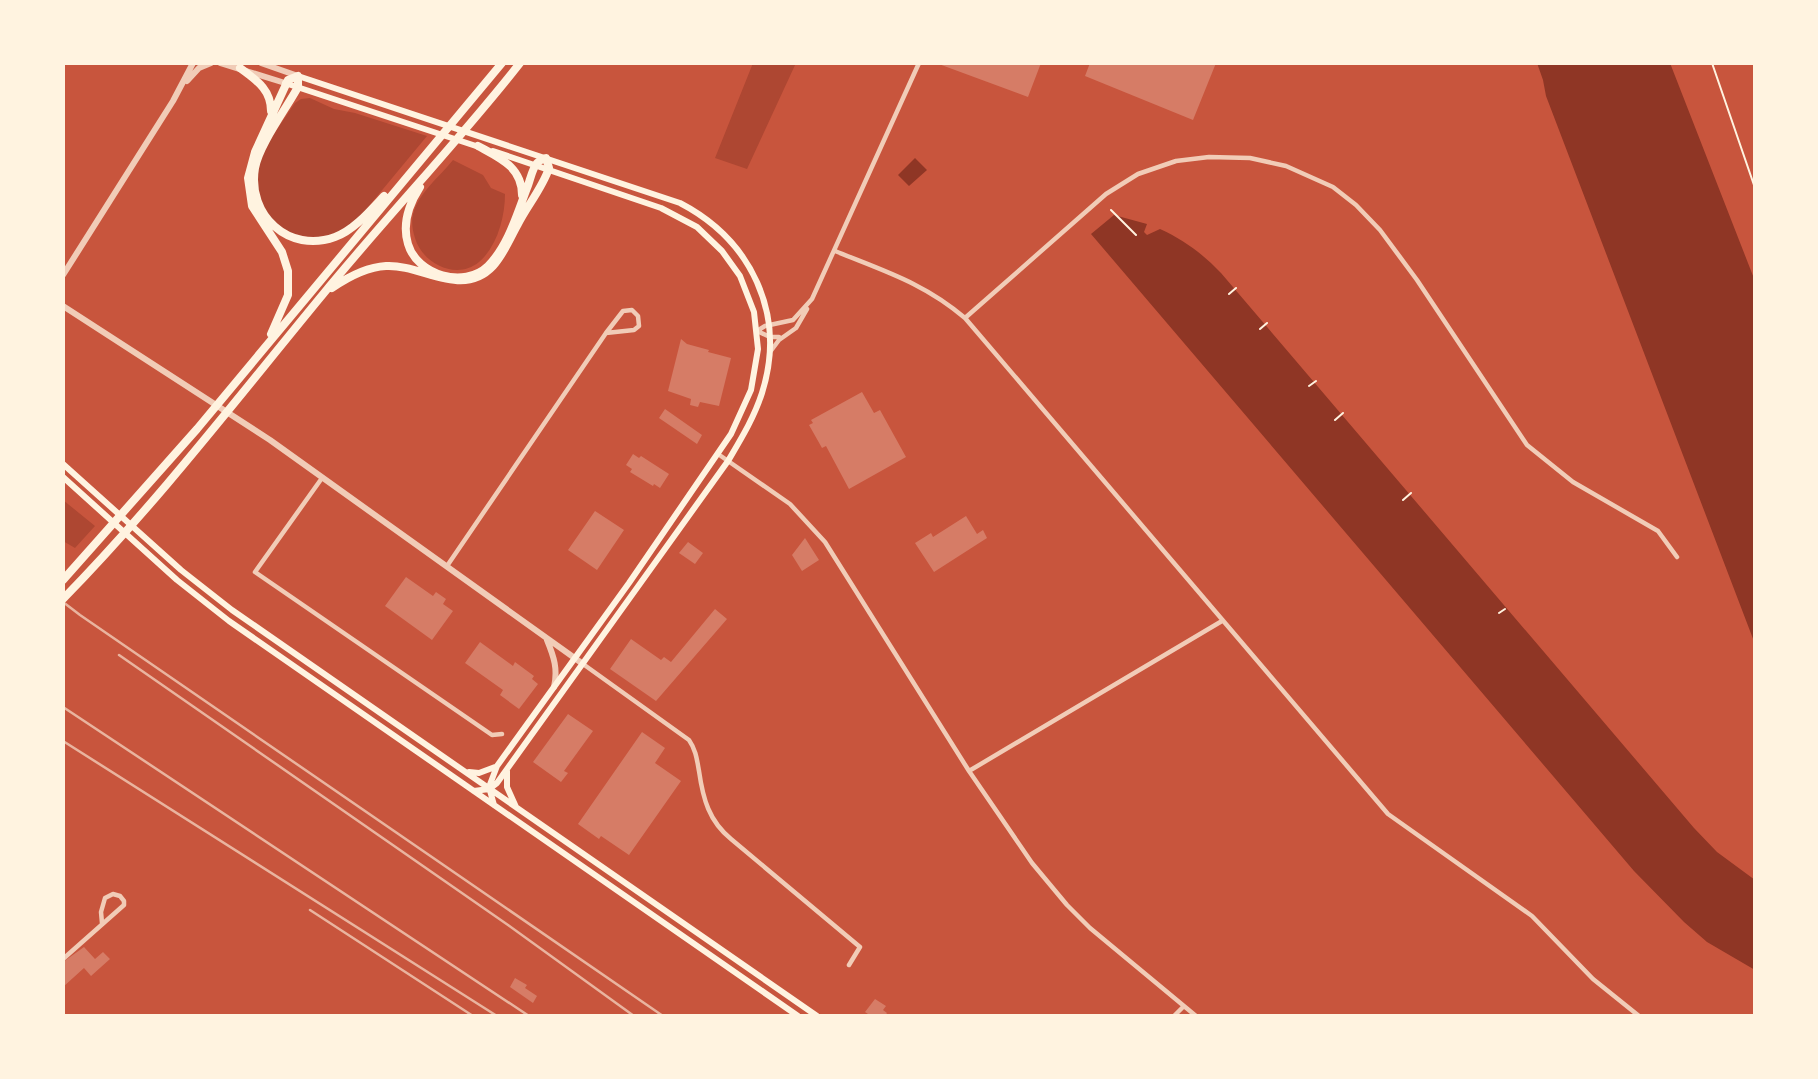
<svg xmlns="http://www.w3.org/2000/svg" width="1818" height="1079" font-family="Cabin,sans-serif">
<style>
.green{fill:#ae4732}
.water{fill:#8f3625}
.building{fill:#d67c66}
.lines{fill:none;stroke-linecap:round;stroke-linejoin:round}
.path{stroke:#fff3e0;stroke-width:2}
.minor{stroke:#f1ccb7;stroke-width:4.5}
.tertiary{stroke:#f1ccb7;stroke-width:6}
.secondary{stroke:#fff3e0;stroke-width:6}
.trunk{stroke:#fff3e0;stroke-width:8}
.rail{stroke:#e9b49f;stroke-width:2.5}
</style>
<rect width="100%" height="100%" fill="#c8553d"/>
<!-- green -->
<path class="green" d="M753 63H796L747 169 715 158Z
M310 98 334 109 355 113 427 136 354 224 324 239 293 235 273 223 257 196 258 163 273 135 295 103 301 99Z
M453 160 483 175 491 188 505 194C505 217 497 247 479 262 456 281 422 263 415 238 412 229 411 220 414 211 420 192 441 175 453 160Z
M63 500 95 526 75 548 63 541Z"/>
<!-- water -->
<path class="water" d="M1537 63H1670L1755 281V644L1546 96 1543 80Z
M915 158 927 170 909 186 898 175Z
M1114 215 1147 224 1144 232 1147 235 1160 229C1184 240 1203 254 1221 273L1694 828 1717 852 1755 880V970L1707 942 1684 922 1634 871 1091 234Z"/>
<!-- building -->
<path class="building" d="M936 63H1041L1028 97Z
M1090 63H1216L1193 120 1085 76Z
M681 339 687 344 709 350 708 352 731 358 719 406 700 402 698 407 690 405 691 399 668 391Z
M862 392 874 413 880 410 906 457 849 489 826 446 822 448 809 425 813 423 811 420Z
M665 409 702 435 697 444 659 418Z
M633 454 639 458 641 456 669 474 660 488 654 484 653 486 630 472 632 469 626 465Z
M595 511 624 530 597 570 568 550Z
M966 516 977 534 983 530 987 538 934 572 915 543 931 533 933 537Z
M805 538 819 560 802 571 792 555Z
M688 542 703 553 695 564 679 553Z
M406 577 433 596 436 592 446 599 443 604 453 611 432 640 385 606Z
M715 609 727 619 656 701 610 669 631 639 661 660 664 657 671 662Z
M480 642 513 666 515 662 534 676 532 679 538 684 519 709 500 695 503 690 465 663Z
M568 714 593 731 564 771 568 773 561 782 533 762Z
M642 732 665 748 655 763 681 781 629 855 601 836 599 839 578 824Z
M84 947 95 959 103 952 110 959 91 976 84 968 63 987V962Z
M515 978 527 985 525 988 537 996 533 1003 510 987Z
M875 999 886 1006 883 1010 887 1013 885 1016H871L865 1012Z"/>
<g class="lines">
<!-- path -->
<path class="path" d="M1712 63 1755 188
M1111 210 1136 235
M1229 294 1236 288
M1260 329 1267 323
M1309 386 1316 381
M1335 420 1343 413
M1403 500 1411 493
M1499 613 1505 609"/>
<!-- minor -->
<path class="minor" d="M835 251C884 271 924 283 965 318L1388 814 1532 916 1593 979 1639 1016
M965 318 1106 194 1138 174 1176 161 1209 157 1250 158 1286 166 1333 187 1356 205 1380 230 1417 280 1527 445 1573 482 1658 531 1677 557
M757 331 765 326 793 320 812 299 919 63
M757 331 770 337H779
M770 352 779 340 796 328 807 309
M718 454 790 504 825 542 969 771 1032 863 1067 905 1090 928 1196 1016
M322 478 255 572 492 735 502 734
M447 566 606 333 634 330 639 326 638 316 632 310 623 311 606 333
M583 664 689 740C696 750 697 760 699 771 703 799 709 821 731 839L860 947 849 965
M969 771 1222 621
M63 959 124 905V901L120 896 113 894 105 898 101 912 102 923
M1174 1016 1184 1006"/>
<!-- tertiary -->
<path class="tertiary" d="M220 63 285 83
M261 63 298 76
M187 81 199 68 211 63
M63 275 173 101 193 63
M63 306 270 440 583 664
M547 640C554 657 558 669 554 687"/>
<!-- secondary -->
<path class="secondary" d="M298 76 680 203C751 240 787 314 762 393 754 418 741 439 728 461L497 783 489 789 474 791
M285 83 479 147
M493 151 661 208 697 227 722 251 740 276 754 312 758 349 751 390 731 434 629 583 497 766 489 787 494 805
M63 464 181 570 232 610 817 1016
M63 477 177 580 229 621 798 1016
M507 771V787L516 807
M469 772 479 773 495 767"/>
<!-- trunk -->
<path class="trunk" d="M240 68C256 80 271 89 271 111
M478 146C500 158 522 167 522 195
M332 288C348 277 366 267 386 266 422 264 462 299 493 266 504 254 510 238 518 224 527 206 543 187 549 168L546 158C543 159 540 160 537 163 532 169 530 181 527 188 517 214 508 246 488 266 464 289 417 275 408 244 402 224 409 204 420 187
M271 334 288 295V271L282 252 252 206 248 178 255 152 288 80 298 76V87C286 109 259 145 255 168 247 215 289 254 335 237 354 230 370 211 384 196
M63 580 197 429 502 63
M63 599C157 503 239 396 324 293 388 215 458 142 520 63"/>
<!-- rail -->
<path class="rail" d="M63 602 80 615 663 1016
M119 655 508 925 634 1016
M63 707 529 1016
M63 741 497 1016
M310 910 473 1016"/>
</g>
<!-- border -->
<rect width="1818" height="1079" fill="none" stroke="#fff3e0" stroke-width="130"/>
</svg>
